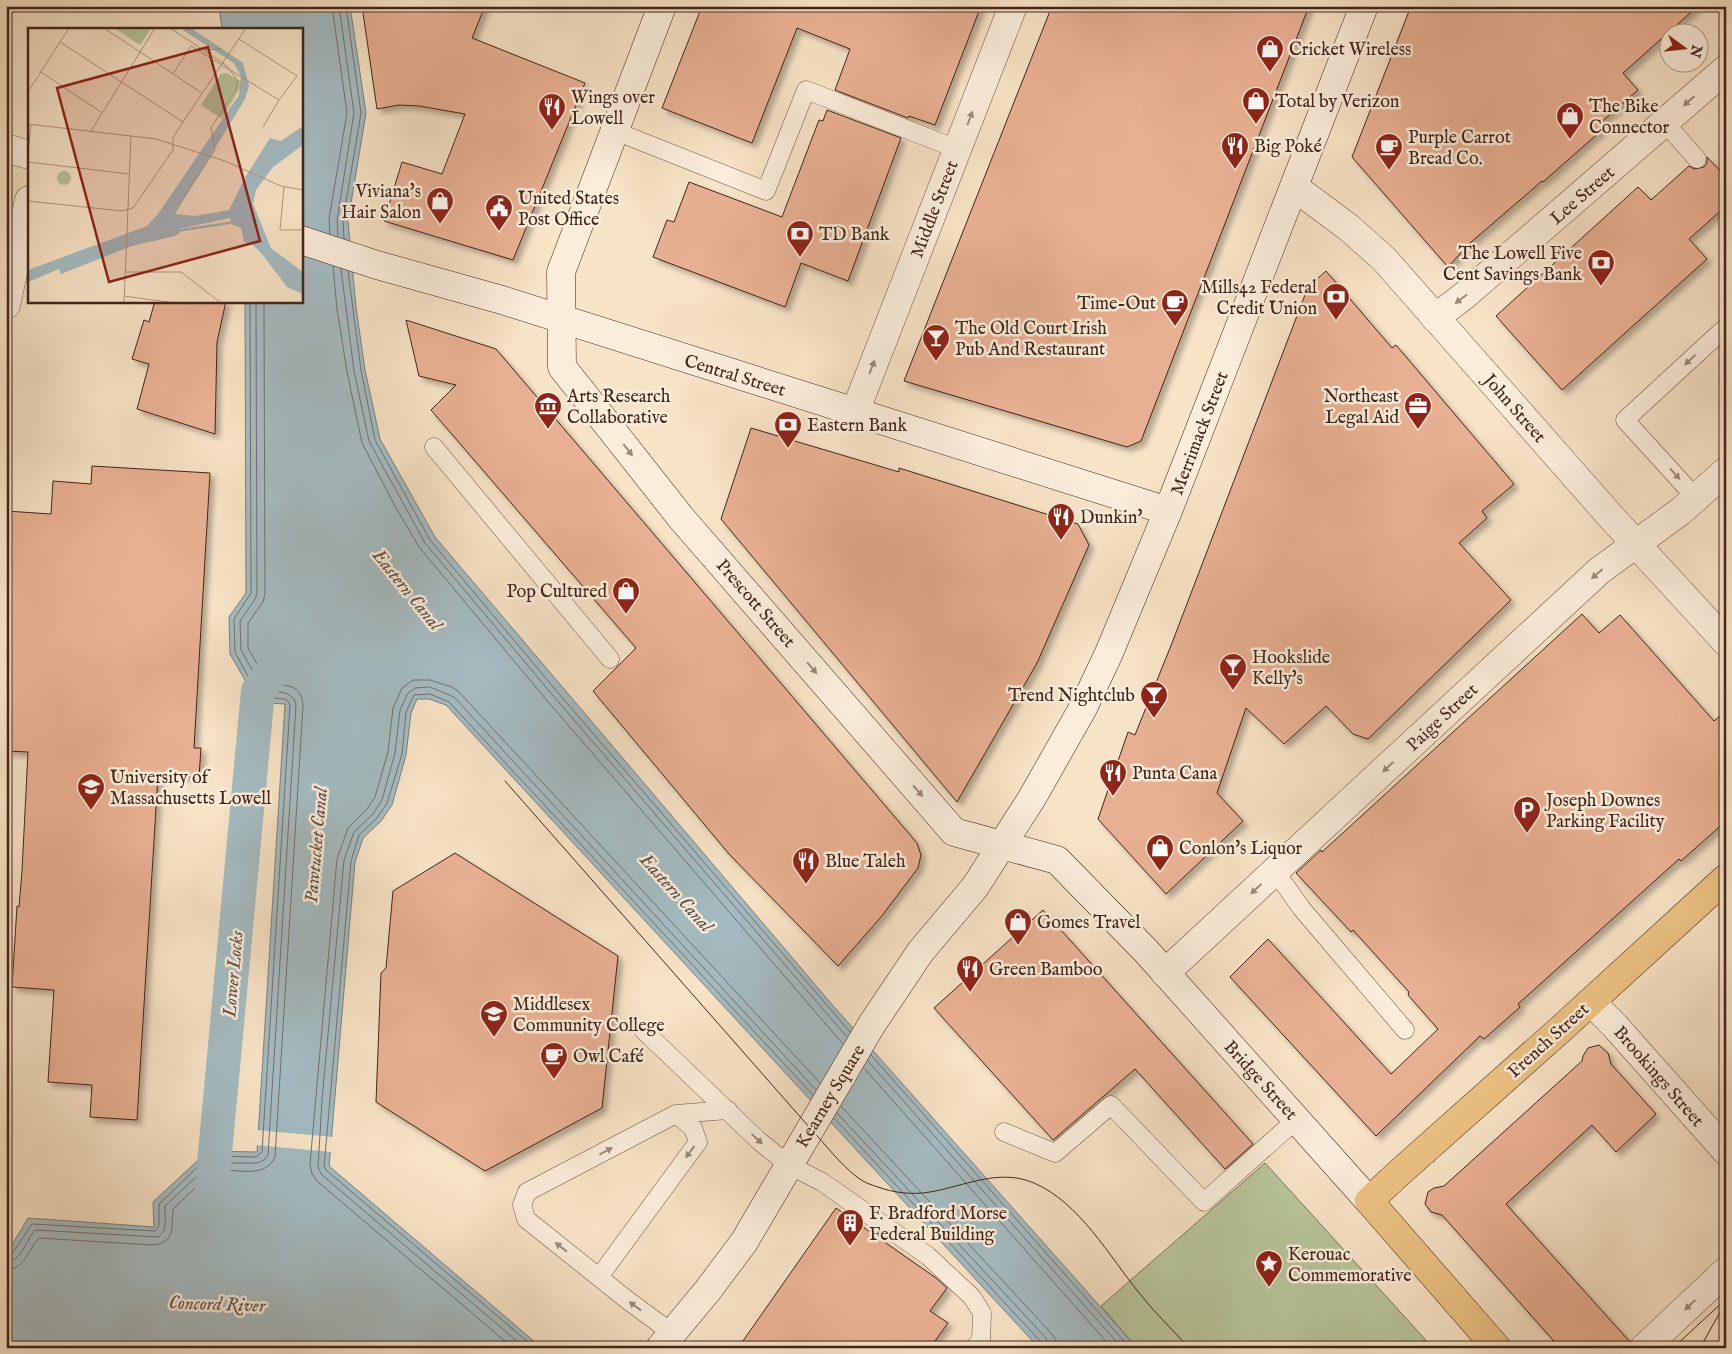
<svg xmlns="http://www.w3.org/2000/svg" width="1732" height="1354" font-family="'IM FELL English',serif">
<style>
.green{fill:#b7c59a;stroke:#7c745a}
.water{fill:#a4bbc1;stroke:#7d7f7e}
.pier{fill:#f7e3c6}
.lines{fill:none;stroke-linecap:round;stroke-linejoin:round}
.shore{stroke:#73706e;stroke-width:1}
.canal{stroke:#a4bbc1;stroke-width:34}
.building{fill:#e8b092;stroke:#42241a;filter:url(#shadow)}
.service-casing{stroke:#6f5445;stroke-width:19}
.minor-casing{stroke:#6f5445;stroke-width:29}
.tertiary-casing{stroke:#6f5445;stroke-width:29}
.secondary-casing{stroke:#42241a;stroke-width:29}
.primary-casing{stroke:#42241a;stroke-width:29}
.service{stroke:#faedda;stroke-width:18}
.minor{stroke:#faedda;stroke-width:28}
.tertiary{stroke:#faedda;stroke-width:28}
.secondary{stroke:#faedda;stroke-width:28}
.primary{stroke:#ecc283;stroke-width:28}
.tram{stroke:#42241a;stroke-width:1}
.oneway{fill:#9e887a}
.labels{text-anchor:middle;stroke-width:5;stroke-linejoin:round;paint-order:stroke}
.poi-label{font-size:18px;fill:#42241a;stroke:#faedda;text-anchor:start}
.street-label{font-size:18px;fill:#42241a;stroke:#faedda}
.water-label{font-size:19px;font-style:italic;fill:#5f514c;stroke:#faedda}
.inset-river{fill:none;stroke:#a4bbc1;stroke-width:2.5}
.inset-road{fill:none;stroke:#af9781;stroke-width:1}
.view{fill:#8f2418;fill-opacity:0.15;stroke:#8f2418;stroke-width:2.5}
.inset-edge{fill:none;stroke:#42241a;stroke-width:2.5}
</style>
<defs>
<filter id="shadow"><feDropShadow dx="4.5" dy="4.5" stdDeviation="2.5" flood-color="#0004"/></filter>
</defs>
<rect width="100%" height="100%" fill="#f7e3c6"/>
<filter id="stains"><feTurbulence type="fractalNoise" baseFrequency=".004" numOctaves="4"/><feColorMatrix values="0 0 0 0 .2 0 0 0 0 .09 0 0 0 0 .02 0 0 0 .5 -.17"/></filter>
<radialGradient id="worn" r=".72"><stop offset=".6" stop-color="#630" stop-opacity="0"/><stop offset="1" stop-color="#630" stop-opacity=".3"/></radialGradient>
<!-- green -->
<path class="green" d="M1265 1163 1433 1348H1137L1101 1306Z"/>
<!-- water -->
<path class="water" d="M219 6H350L366 113 348 221 356 307 365 370 380 439 435 537 829 1001 1137 1348H1039L446 705 429 699H417L411 713 406 755 392 805 381 821 363 838 355 862 329 1166 542 1348H6V1255L28 1218 154 1227 153 1202 208 1151 257 1152 285 704 243 702 245 680 230 654 229 617 246 593 245 301H301V29H222Z"/>
<!-- pier -->
<path class="pier" d="M256 1130 333 1137 332 1152 255 1145Z"/>
<g class="lines">
<!-- shore -->
<path class="shore" d="M330 234 329 219 347 113 332 6
M338 236 337 220 354 113 339 6
M344 239 343 220 361 113 346 6
M333 266 337 309 347 372 362 443 395 506 419 547 544 697 843 1044
M341 269 354 371 369 441 425 543 550 692 847 1037
M348 271 361 370 375 440 430 540 554 688 850 1032
M871 1055 1130 1348
M868 1061 1122 1348
M864 1068 1112 1348
M841 1106 1051 1333 1056 1340V1348
M837 1113 1046 1338 1049 1348
M834 1118 1041 1342 1043 1348
M6 1256 12 1254 32 1224 155 1231 159 1226V1204L209 1156 256 1157 262 1152 290 705 288 701 285 699 249 696V678L235 652 234 619 251 593 250 301
M6 1263C22 1261 26 1240 35 1230L158 1237C169 1230 164 1218 165 1206L211 1163H257L264 1160 268 1155 296 705C293 687 269 693 256 690L255 675 241 650 240 621 255 599 257 593 256 301
M6 1270C26 1269 28 1249 39 1238L152 1245C176 1244 171 1226 173 1209L214 1170C234 1168 265 1180 275 1157L303 705C301 680 281 687 264 683L262 673 248 648V623L263 602 265 594 264 301
M513 1348 317 1181 312 1174 310 1164 337 859 348 828 367 809 375 797 388 752 393 708 402 688 413 680H430L452 687 459 692 820 1083
M525 1348 322 1175 318 1168 322 1100 344 860 354 832 373 814 382 800 395 753 400 710 408 693 415 688 430 687 454 697 816 1090
M535 1348 326 1170 324 1167 351 861 359 835 377 818 387 803 402 754 406 712 414 695 430 694 449 702 813 1095"/>
<!-- canal -->
<path class="canal" d="M211 1196 258 691 279 663"/>
</g>
<!-- building -->
<path class="building" d="M362 6H485L472 38 585 83 513 260 384 221 402 162 442 174 465 114 419 106 399 105 377 109Z
M702 6H981L935 125 909 116 908 118 835 90 850 49 797 28 752 143 662 108Z
M1052 6H1309L1141 441 1127 447 904 381Z
M1411 6H1698L1623 73 1638 90 1599 124 1603 129 1543 182 1542 181 1470 243 1448 267 1352 157Z
M827 110 901 138 848 281 801 263 785 307 653 257 667 220 674 222 689 182 782 217 819 120 823 121Z
M1707 157 1726 177V206L1689 239 1707 259 1562 390 1496 316 1638 187 1651 200 1689 166 1694 169 1704 167 1707 163Z
M1326 271 1392 348 1396 345 1514 484 1482 511 1487 518 1459 543 1511 600 1368 739 1353 734 1326 706 1284 744 1246 708 1217 793 1243 821 1166 894 1098 819 1128 732 1135 735 1172 643 1308 287Z
M155 301H226L217 342 215 434 137 409 149 364 132 359 144 320 149 322Z
M406 320 496 349 917 843 921 855 918 868 881 917 838 966 729 854 593 691 636 648 431 410 456 385 419 376Z
M751 428 899 472V468L1078 524 1089 545 1037 663 957 802 721 519Z
M92 466 210 473 194 748H201L199 777 158 775 137 1120 90 1117 92 1085 48 1082 54 990 12 987 17 906 19 907 22 871 28 752 6 751V511L51 514 53 481 91 484Z
M1582 614 1599 633 1620 615 1714 721 1726 711V821L1681 861 1679 859 1518 1004 1520 1007 1484 1039 1480 1036 1376 1136 1230 977 1268 939 1391 1074 1438 1029 1408 995 1409 992 1353 930 1351 932 1296 873 1321 850 1322 852Z
M455 853 618 956 602 1108 485 1171 376 1102 381 973 386 968 393 891Z
M1043 910 1253 1144 1225 1169 1135 1069 1053 1140 934 1008Z
M1599 1045 1608 1053 1611 1064 1656 1114 1616 1152 1592 1125 1506 1204 1630 1342 1629 1348H1560L1442 1215 1431 1212 1425 1204 1428 1192 1434 1188 1444 1186 1582 1061 1583 1056 1588 1048Z
M836 1208 936 1278 947 1288 930 1311 948 1323 930 1348H738Z"/>
<g class="lines">
<defs>
<path id="service" d="M1665 123 1697 159
M615 131 766 191 806 90 957 149
M434 447 610 659
M1696 498 1625 420 1726 327
M1275 871 1302 909 1405 1030
M643 1030 759 1141 789 1165 822 1182 928 1256 972 1297 982 1313 981 1340 974 1348
M1004 1132 1055 1153 1111 1105 1204 1202 1297 1119
M599 1277 698 1142 693 1128 676 1114
M672 1333 626 1299 526 1219 522 1205 527 1192 676 1114 728 1110"/>
<path id="minor" d="M1435 318 1465 295 1726 69
M1591 1002 1615 1026 1726 1151
M1644 1348 1726 1271"/>
<path id="tertiary" d="M1294 187 1348 227 1384 259 1612 518 1726 642
M6 305 29 200
M855 412 1013 6
M1165 973 1599 571 1681 511 1726 471"/>
<path id="secondary" d="M662 6 561 272 562 367 682 519 954 832 1057 860 1146 951 1369 1201
M6 148 29 155
M301 240 377 265 502 300 1168 511
M660 1348 708 1290 744 1242 872 1024 921 951 975 887 1032 798 1083 708 1109 653 1168 511 1364 6"/>
<path id="primary" d="M1497 1348 1369 1201 1399 1173 1562 1028 1726 878"/>
</defs>
<!-- service casing -->
<use href="#service" class="service-casing"/>
<!-- minor casing -->
<use href="#minor" class="minor-casing"/>
<!-- tertiary casing -->
<use href="#tertiary" class="tertiary-casing"/>
<!-- secondary casing -->
<use href="#secondary" class="secondary-casing"/>
<!-- primary casing -->
<use href="#primary" class="primary-casing"/>
<!-- service -->
<use href="#service" class="service"/>
<!-- minor -->
<use href="#minor" class="minor"/>
<!-- tertiary -->
<use href="#tertiary" class="tertiary"/>
<!-- secondary -->
<use href="#secondary" class="secondary"/>
<!-- primary -->
<use href="#primary" class="primary"/>
<!-- tram -->
<path class="tram" d="M505 781 810 1128C825 1144 840 1164 857 1177 863 1182 871 1185 878 1187 894 1193 913 1195 930 1192 965 1186 999 1168 1034 1183 1080 1203 1109 1256 1140 1294 1155 1313 1173 1330 1189 1348
M1673 1348 1726 1299
M1700 1348 1724 1305"/>
</g>
<!-- one-way arrows -->
<defs><path id="oneway-solid" d="M-6-.8H1V-3.2L6.5 0L1 3.2V.8H-6Z" transform="scale(1.25)"/></defs>
<g class="oneway">
<use href="#oneway-solid" transform="translate(1689 101) rotate(138)"/>
<use href="#oneway-solid" transform="translate(970 118) rotate(-69)"/>
<use href="#oneway-solid" transform="translate(1461 299) rotate(143)"/>
<use href="#oneway-solid" transform="translate(1690 360) rotate(137)"/>
<use href="#oneway-solid" transform="translate(872 367) rotate(-69)"/>
<use href="#oneway-solid" transform="translate(628 450) rotate(52)"/>
<use href="#oneway-solid" transform="translate(1675 474) rotate(48)"/>
<use href="#oneway-solid" transform="translate(1597 574) rotate(139)"/>
<use href="#oneway-solid" transform="translate(812 668) rotate(49)"/>
<use href="#oneway-solid" transform="translate(1388 767) rotate(137)"/>
<use href="#oneway-solid" transform="translate(918 791) rotate(49)"/>
<use href="#oneway-solid" transform="translate(1256 889) rotate(137)"/>
<use href="#oneway-solid" transform="translate(757 1139) rotate(43)"/>
<use href="#oneway-solid" transform="translate(606 1151) rotate(-28)"/>
<use href="#oneway-solid" transform="translate(690 1152) rotate(126)"/>
<use href="#oneway-solid" transform="translate(561 1247) rotate(-142)"/>
<use href="#oneway-solid" transform="translate(1690 1305) rotate(137)"/>
<use href="#oneway-solid" transform="translate(635 1306) rotate(-144)"/>
</g>
<!-- icons -->
<defs>
<symbol id="shop-pin" viewBox="-11 -11 22 30"><path d="M0 17L-7.5 6A9.5 9.5 0 1 1 7.5 6Z" fill="#8f2418" stroke="#faedda"/><path d="M-5-2.5h2.3a2.7 3.5 0 0 1 5.4 0H5L5.5 6h-11ZM-1.5-2.5h3a1.5 2.3 0 0 0-3 0Z" fill="#fff"/></symbol>
<symbol id="restaurant-pin" viewBox="-11 -11 22 30"><path d="M0 17L-7.5 6A9.5 9.5 0 1 1 7.5 6Z" fill="#8f2418" stroke="#faedda"/><path d="M-5-6h1v4h1v-4h1v4h1v-4h1v5L-1.5 .5V6h-2V.5L-5-1ZM5-6V6H3V1.5H1.5Q1.5-4 5-6Z" fill="#fff"/></symbol>
<symbol id="cafe-pin" viewBox="-11 -11 22 30"><path d="M0 17L-7.5 6A9.5 9.5 0 1 1 7.5 6Z" fill="#8f2418" stroke="#faedda"/><path d="M-5.5-4.5H6V0H3Q3 3.5 0 3.5H-2.5Q-5.5 3.5-5.5 0ZM3-3.2v2h1.7v-2ZM-6 4.5H4V6H-6Z" fill="#fff"/></symbol>
<symbol id="civic-pin" viewBox="-11 -11 22 30"><path d="M0 17L-7.5 6A9.5 9.5 0 1 1 7.5 6Z" fill="#8f2418" stroke="#faedda"/><path d="M-.6-6.5H3V-4.5H.6V-3L4-1V1h2V6H-6V1h2V-1L-.6-3ZM-1.2 2.5V6h2.4V2.5Z" fill="#fff"/></symbol>
<symbol id="bank-pin" viewBox="-11 -11 22 30"><path d="M0 17L-7.5 6A9.5 9.5 0 1 1 7.5 6Z" fill="#8f2418" stroke="#faedda"/><path d="M-6-4H6V4H-6ZM0-2.3a2.3 2.3 0 1 0 0 4.6a2.3 2.3 0 1 0 0-4.6Z" fill="#fff"/></symbol>
<symbol id="bar-pin" viewBox="-11 -11 22 30"><path d="M0 17L-7.5 6A9.5 9.5 0 1 1 7.5 6Z" fill="#8f2418" stroke="#faedda"/><path d="M-6-5H6L.8 .8V4.5H3.5V6h-7V4.5H-.8V.8Z" fill="#fff"/></symbol>
<symbol id="museum-pin" viewBox="-11 -11 22 30"><path d="M0 17L-7.5 6A9.5 9.5 0 1 1 7.5 6Z" fill="#8f2418" stroke="#faedda"/><path d="M0-6L6-3V-2H-6V-3ZM-5-1h2V3h-2ZM-1-1h2V3h-2ZM3-1h2V3H3ZM-6 4H6V6H-6Z" fill="#fff"/></symbol>
<symbol id="office-pin" viewBox="-11 -11 22 30"><path d="M0 17L-7.5 6A9.5 9.5 0 1 1 7.5 6Z" fill="#8f2418" stroke="#faedda"/><path d="M-6-3h4V-5.5h4V-3h4V5H-6ZM-1-4.5V-3h2v-1.5ZM-6 0V1H6V0Z" fill="#fff"/></symbol>
<symbol id="university-pin" viewBox="-11 -11 22 30"><path d="M0 17L-7.5 6A9.5 9.5 0 1 1 7.5 6Z" fill="#8f2418" stroke="#faedda"/><path d="M0-5L7-2L0 1L-7-2ZM-4 1L0 2.5L4 1V4Q0 6-4 4Z" fill="#fff"/></symbol>
<symbol id="parking-pin" viewBox="-11 -11 22 30"><path d="M0 17L-7.5 6A9.5 9.5 0 1 1 7.5 6Z" fill="#8f2418" stroke="#faedda"/><path d="M-3.5-5.5H1a3.5 3.5 0 0 1 0 7H-1V5.5H-3.5ZM-1-3.4V-.6H.8a1.4 1.4 0 0 0 0-2.8Z" fill="#fff"/></symbol>
<symbol id="building-pin" viewBox="-11 -11 22 30"><path d="M0 17L-7.5 6A9.5 9.5 0 1 1 7.5 6Z" fill="#8f2418" stroke="#faedda"/><path d="M-4-6H4V6H1V3H-1V6H-4ZM-2.5-4.3h1.7v1.8h-1.7ZM.8-4.3h1.7v1.8H.8ZM-2.5-1h1.7V.8h-1.7ZM.8-1h1.7V.8H.8Z" fill="#fff"/></symbol>
<symbol id="sight-pin" viewBox="-11 -11 22 30"><path d="M0 17L-7.5 6A9.5 9.5 0 1 1 7.5 6Z" fill="#8f2418" stroke="#faedda"/><path d="M0-6L1.8-2.2L6-1.7L2.9 1.2L3.7 5.4L0 3.3L-3.7 5.4L-2.9 1.2L-6-1.7L-1.8-2.2Z" fill="#fff"/></symbol>
</defs>
<g fill-rule="evenodd">
<use href="#shop-pin" x="1254" y="33" width="32" height="43"/>
<use href="#shop-pin" x="1240" y="85" width="32" height="43"/>
<use href="#restaurant-pin" x="536" y="91" width="32" height="43"/>
<use href="#shop-pin" x="1554" y="100" width="32" height="43"/>
<use href="#restaurant-pin" x="1219" y="130" width="32" height="43"/>
<use href="#cafe-pin" x="1373" y="131" width="32" height="43"/>
<use href="#shop-pin" x="424" y="185" width="32" height="43"/>
<use href="#civic-pin" x="483" y="192" width="32" height="43"/>
<use href="#bank-pin" x="784" y="218" width="32" height="43"/>
<use href="#bank-pin" x="1585" y="247" width="32" height="43"/>
<use href="#bank-pin" x="1320" y="281" width="32" height="43"/>
<use href="#cafe-pin" x="1159" y="287" width="32" height="43"/>
<use href="#bar-pin" x="920" y="322" width="32" height="43"/>
<use href="#museum-pin" x="532" y="390" width="32" height="43"/>
<use href="#office-pin" x="1402" y="390" width="32" height="43"/>
<use href="#bank-pin" x="772" y="409" width="32" height="43"/>
<use href="#restaurant-pin" x="1045" y="501" width="32" height="43"/>
<use href="#shop-pin" x="610" y="575" width="32" height="43"/>
<use href="#bar-pin" x="1217" y="651" width="32" height="43"/>
<use href="#bar-pin" x="1138" y="679" width="32" height="43"/>
<use href="#restaurant-pin" x="1097" y="757" width="32" height="43"/>
<use href="#university-pin" x="75" y="771" width="32" height="43"/>
<use href="#parking-pin" x="1511" y="794" width="32" height="43"/>
<use href="#shop-pin" x="1144" y="832" width="32" height="43"/>
<use href="#restaurant-pin" x="790" y="845" width="32" height="43"/>
<use href="#shop-pin" x="1002" y="906" width="32" height="43"/>
<use href="#restaurant-pin" x="954" y="953" width="32" height="43"/>
<use href="#university-pin" x="478" y="998" width="32" height="43"/>
<use href="#cafe-pin" x="538" y="1040" width="32" height="43"/>
<use href="#building-pin" x="834" y="1207" width="32" height="43"/>
<use href="#sight-pin" x="1253" y="1248" width="32" height="43"/>
</g>
<g class="labels">
<!-- poi labels -->
<g class="poi-label">
<text x="1289" y="55">Cricket Wireless</text>
<text x="571" y="103">Wings over<tspan x="571" dy="21">Lowell</tspan></text>
<text x="1275" y="107">Total by Verizon</text>
<text x="1589" y="112">The Bike<tspan x="1589" dy="21">Connector</tspan></text>
<text x="1408" y="143">Purple Carrot<tspan x="1408" dy="21">Bread Co.</tspan></text>
<text x="1254" y="152">Big Poké</text>
<text x="421" y="197" text-anchor="end">Viviana's<tspan x="421" dy="21">Hair Salon</tspan></text>
<text x="518" y="204">United States<tspan x="518" dy="21">Post Office</tspan></text>
<text x="819" y="240">TD Bank</text>
<text x="1582" y="259" text-anchor="end">The Lowell Five<tspan x="1582" dy="21">Cent Savings Bank</tspan></text>
<text x="1317" y="293" text-anchor="end">Mills42 Federal<tspan x="1317" dy="21">Credit Union</tspan></text>
<text x="1156" y="309" text-anchor="end">Time-Out</text>
<text x="955" y="334">The Old Court Irish<tspan x="955" dy="21">Pub And Restaurant</tspan></text>
<text x="567" y="402">Arts Research<tspan x="567" dy="21">Collaborative</tspan></text>
<text x="1399" y="402" text-anchor="end">Northeast<tspan x="1399" dy="21">Legal Aid</tspan></text>
<text x="807" y="431">Eastern Bank</text>
<text x="1080" y="523">Dunkin'</text>
<text x="607" y="597" text-anchor="end">Pop Cultured</text>
<text x="1252" y="663">Hookslide<tspan x="1252" dy="21">Kelly's</tspan></text>
<text x="1135" y="701" text-anchor="end">Trend Nightclub</text>
<text x="1132" y="779">Punta Cana</text>
<text x="110" y="783">University of<tspan x="110" dy="21">Massachusetts Lowell</tspan></text>
<text x="1546" y="806">Joseph Downes<tspan x="1546" dy="21">Parking Facility</tspan></text>
<text x="1179" y="854">Conlon's Liquor</text>
<text x="825" y="867">Blue Taleh</text>
<text x="1037" y="928">Gomes Travel</text>
<text x="989" y="975">Green Bamboo</text>
<text x="513" y="1010">Middlesex<tspan x="513" dy="21">Community College</tspan></text>
<text x="573" y="1062">Owl Café</text>
<text x="869" y="1219">F. Bradford Morse<tspan x="869" dy="21">Federal Building</tspan></text>
<text x="1288" y="1260">Kerouac<tspan x="1288" dy="21">Commemorative</tspan></text>
</g>
<!-- street labels -->
<g class="street-label">
<text transform="translate(1582 195) rotate(-41)" y="6">Lee Street</text>
<text transform="translate(934 209) rotate(-69)" y="6">Middle Street</text>
<text transform="translate(735 375) rotate(17)" y="6">Central Street</text>
<text transform="translate(1515 408) rotate(49)" y="6">John Street</text>
<text transform="translate(1199 433) rotate(-69)" y="6">Merrimack Street</text>
<text transform="translate(756 603) rotate(49)" y="6">Prescott Street</text>
<text transform="translate(1442 717) rotate(-43)" y="6">Paige Street</text>
<text transform="translate(1548 1040) rotate(-42)" y="6">French Street</text>
<text transform="translate(1659 1076) rotate(49)" y="6">Brookings Street</text>
<text transform="translate(1261 1080) rotate(48)" y="6">Bridge Street</text>
<text transform="translate(830 1096) rotate(-59)" y="6">Kearney Square</text>
</g>
<!-- water labels -->
<g class="water-label">
<text transform="translate(408 589) rotate(51)" y="7">Eastern Canal</text>
<text transform="translate(315 845) rotate(-85)" y="7">Pawtucket Canal</text>
<text transform="translate(677 892) rotate(48)" y="7">Eastern Canal</text>
<text transform="translate(232 974) rotate(-85)" y="7">Lower Locks</text>
<text transform="translate(217 1303) rotate(2)" y="7">Concord River</text>
</g>
</g>
<!-- overview -->
<g transform="translate(28 28)">
<rect width="275" height="275" fill="#f7e3c6"/>
<path d="M86 0H123L112 17ZM199 45 213 54V58L194 91 173 77 193 46ZM29 150a7 7 0 1 1 14 0a7 7 0 1 1-14 0Z" fill="#b7c59a"/>
<path d="M152 0H163L215 35 221 58 217 71 147 186 167 188 201 182 218 148 242 110 253 113 275 98V117L245 139 228 162 225 176 243 220 275 244V266L259 259 234 226 224 216 216 214 213 200 203 196 202 190 151 201 152 205 147 208 104 218 33 246 31 241 0 254V242L119 198 130 186 211 67 213 48 206 35Z" fill="#a4bbc1"/>
<path class="inset-river" d="M148 203 207 194"/>
<path class="inset-road" d="M76 0 174 65M142 0 198 37 210 53 208 61 183 100 187 122 153 174M32 14 155 94M177 22 194 21M13 44 73 84M145 46 163 18 251 72 269 48 211 11M0 64 41 0M0 96 128 111 197 133 253 158 275 162M235 99 251 72M63 103 127 0M0 124 3 97M0 134 101 146M256 159 252 202H275M0 173 94 183 105 180 145 122V110L153 97 218 0M97 244H153L193 275M96 268 147 275M96 275 103 108"/>
<path class="view" d="M180 19 232 213 81 254 29 60Z"/>
<rect width="275" height="275" class="inset-edge"/>
</g>
<!-- margin -->
<rect width="1732" height="1354" fill="none" stroke="#f7e3c6" stroke-width="25"/>
<rect x="8" y="8" width="1717" height="1339" fill="none" stroke="#42241a" stroke-width="2.5"/>
<rect x="12" y="12" width="1707" height="1329" fill="none" stroke="#42241a"/>
<!-- north arrow -->
<g transform="translate(1684 48) rotate(105)"><circle r="24" fill="#faedda" stroke="#b09d8d"/>
<path d="M0-4L9 19L0 12L-9 19Z" fill="#8f2418"/>
<text y="-8" font-size="14" font-weight="bold" text-anchor="middle" fill="#42241a">N</text>
</g>
<rect width="100%" height="100%" filter="url(#stains)"/>
<rect width="100%" height="100%" fill="url(#worn)"/>
</svg>
